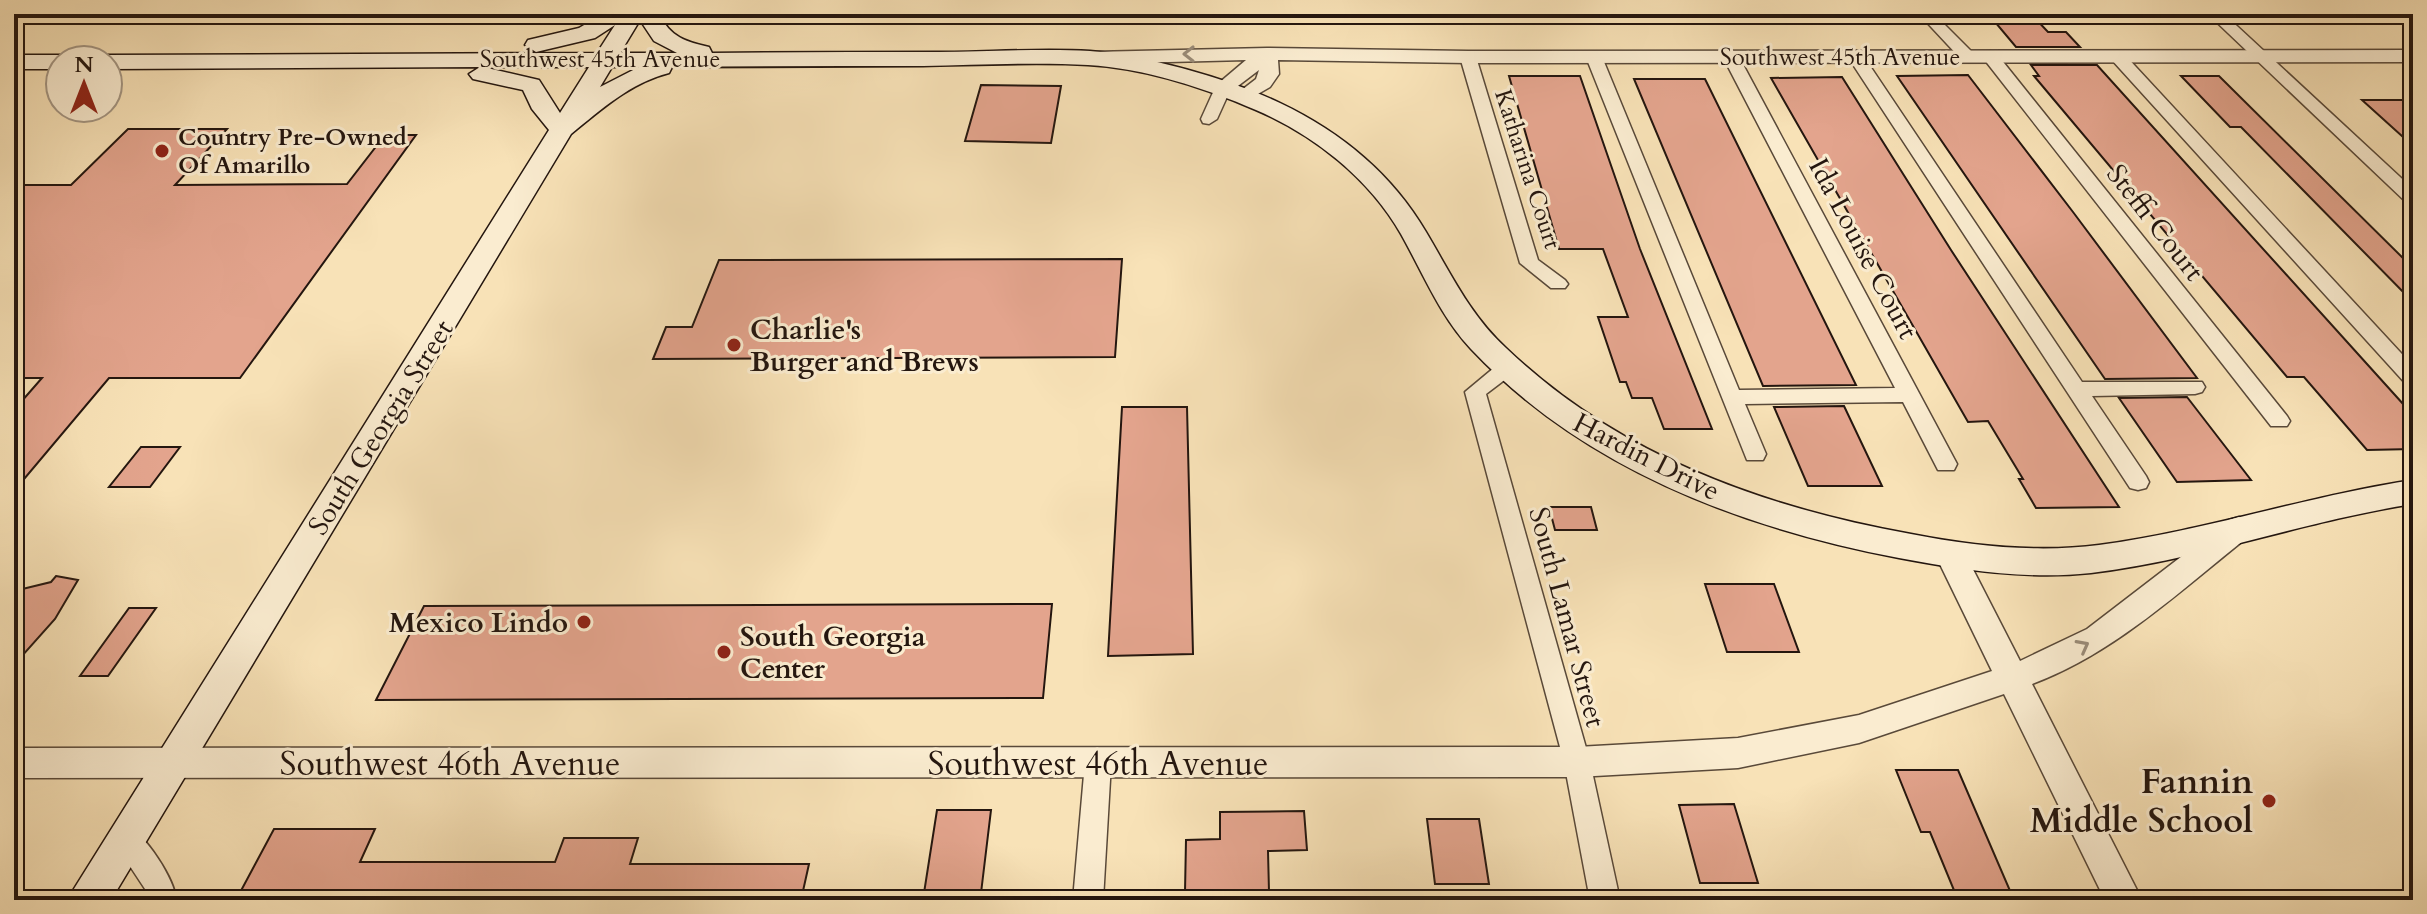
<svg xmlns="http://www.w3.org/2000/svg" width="2427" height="914" font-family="Cardo,serif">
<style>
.building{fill:#e3a48d;stroke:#24160f;stroke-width:2}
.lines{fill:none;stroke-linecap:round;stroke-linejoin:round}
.minor-casing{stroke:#594939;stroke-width:3}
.tertiary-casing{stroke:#594939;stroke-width:3}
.secondary-casing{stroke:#24160f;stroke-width:3}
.minor{fill:#faecd0;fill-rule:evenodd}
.tertiary{fill:#faecd0;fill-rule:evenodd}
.secondary{fill:#faecd0;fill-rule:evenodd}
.oneway{stroke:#9a8c79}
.poi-dot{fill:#8f2418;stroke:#faecd0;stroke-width:3}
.labels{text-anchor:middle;stroke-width:6;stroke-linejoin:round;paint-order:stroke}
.far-street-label{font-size:24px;fill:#24160f;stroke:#faecd0}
.far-poi-label{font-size:24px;font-weight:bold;fill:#24160f;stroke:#faecd0;text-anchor:start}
.street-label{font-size:28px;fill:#24160f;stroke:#faecd0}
.poi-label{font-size:28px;font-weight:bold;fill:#24160f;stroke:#faecd0;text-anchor:start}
.near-street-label{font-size:34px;fill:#24160f;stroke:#faecd0}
.near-poi-label{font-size:34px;font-weight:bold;fill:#24160f;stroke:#faecd0;text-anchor:end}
</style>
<rect width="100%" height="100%" fill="#f8e2b7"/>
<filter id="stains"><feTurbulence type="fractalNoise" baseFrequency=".0025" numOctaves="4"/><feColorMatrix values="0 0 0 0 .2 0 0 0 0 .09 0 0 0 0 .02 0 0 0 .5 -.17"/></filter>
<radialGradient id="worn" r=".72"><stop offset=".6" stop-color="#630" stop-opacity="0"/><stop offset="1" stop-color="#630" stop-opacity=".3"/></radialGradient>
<!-- building -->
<path class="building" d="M1990 16H2033L2048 32H2066L2080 47H2016Z
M2031 65H2097L2413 415V449L2367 450 2304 377H2287L2034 76H2039Z
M1968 75 2073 212 2197 378 2105 379 1897 76Z
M1509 76H1580L1640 249 1712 429H1664L1652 398H1632L1626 382H1620L1598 317H1628L1603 249H1559Z
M2181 76H2219L2413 268V302L2241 127H2230Z
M1842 77 1951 250 2119 507 2036 508 2019 479H2023L1988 421 1968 422 1771 78Z
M1634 79H1705L1856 385 1763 386Z
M981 85 1061 86 1051 143 965 141Z
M2362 100H2413V146Z
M128 129H227L175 185 347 184 385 135H416L240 378H109L14 491V410L42 378H14V185H71Z
M1122 259 1115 357 653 359 666 327H692L719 260Z
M2187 397 2251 480 2177 482 2119 398Z
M1844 406 1882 486H1808L1774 407Z
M1122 407H1187L1193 654 1108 656Z
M141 447H180L150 487H109Z
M1549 507H1591L1597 530H1555Z
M56 576 78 580 55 619 14 665V591L51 582Z
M1705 584H1774L1799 652H1727Z
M1052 604 1043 698 376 700 424 606Z
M129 608H156L108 676H80Z
M1896 770H1958L2014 900H1958L1930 832H1921Z
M1734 804 1758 883H1700L1679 805Z
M937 810H991L981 893H924Z
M1304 811 1307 850 1268 851 1269 891 1185 892 1186 840 1220 839V812Z
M1427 819H1479L1489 884H1435Z
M274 829H375L360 862H555L564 838H638L630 864H809L801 900H236Z"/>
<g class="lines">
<defs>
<path id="minor" d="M1919 14H1934L1973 53V59H1961Z
M2208 14H2224L2413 189V204L2407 203Z
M1990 51 1996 53 2287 416 2290 421 2287 426H2271L1984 59V53Z
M2117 51 2123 53 2413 366V386L2406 384 2111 59 2109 56Z
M1468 52 1476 57 1538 260 1565 280 1568 284 1565 288H1551L1520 263 1460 57Z
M1594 52 1602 57 1739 390 1895 388 1723 57 1731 52 1739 57 1957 464 1954 470H1938L1903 402 1745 404 1766 454 1763 460H1747L1586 57Z
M1856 52 1864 57 2082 382H2202L2205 387 2202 392 2195 394 2092 396 2146 476 2149 482 2146 488 2138 490 2130 488 1848 57Z
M1223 83 1231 88 1217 119 1209 124 1203 123 1201 119 1215 88Z
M1508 360 1518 367 1515 372 1486 394 1590 762 1620 900H1590L1564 762 1465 392 1501 362Z
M1098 751 1107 755 1111 763 1103 900H1073L1085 763 1089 755Z
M126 826C145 833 175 880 176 900H146L147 892 112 839 116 830Z"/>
<path id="tertiary" d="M1267 48 1468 51 2413 50V62L1468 63 1278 60 1279 74 1270 87 1244 102 1234 96 1256 79 1259 70 1230 92H1216L1213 88 1246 60 1092 64 1082 58 1092 52Z
M2239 517 2249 520 2254 528 2249 536C2181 590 2115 653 2032 684L2142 900H2105L2004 694 1859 743 1738 768 1577 777 14 778V748L1577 747 1738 738 1859 715 1992 671 1935 554 1939 546 1950 542 1961 546 2020 661 2087 629 2229 520Z"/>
<path id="secondary" d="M603 14H660C669 37 687 42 709 47L712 53C787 52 863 52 938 52 988 52 1040 48 1090 51 1145 55 1230 79 1280 103 1341 132 1392 174 1426 232 1451 274 1470 315 1506 348 1618 455 1761 507 1911 534 1972 546 2037 553 2099 545 2205 531 2307 496 2413 480V504C2304 521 2200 560 2091 573 2027 580 1962 570 1899 558 1741 528 1583 468 1471 349 1440 316 1423 273 1401 234 1369 178 1314 135 1256 110 1205 88 1143 68 1088 65 1034 62 978 65 923 66 839 66 755 66 672 67L669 73C630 83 602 109 571 134L111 900H67L549 130 532 109 523 90 473 79 469 74 480 67 108 69V60H98L108 55 597 53 615 25 595 38 536 52 525 45 528 40 579 28ZM640 20 654 41 677 53H620ZM483 67H589L560 113 539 80ZM612 67H639L600 87Z
M14 55H60L70 60H60V69H14Z"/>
</defs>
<!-- minor casing -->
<use href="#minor" class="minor-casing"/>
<!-- tertiary casing -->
<use href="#tertiary" class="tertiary-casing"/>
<!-- secondary casing -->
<use href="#secondary" class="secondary-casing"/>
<!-- minor -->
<use href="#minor" class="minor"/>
<!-- tertiary -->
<use href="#tertiary" class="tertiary"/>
<!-- secondary -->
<use href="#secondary" class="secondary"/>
</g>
<!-- one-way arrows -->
<defs><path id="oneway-chevron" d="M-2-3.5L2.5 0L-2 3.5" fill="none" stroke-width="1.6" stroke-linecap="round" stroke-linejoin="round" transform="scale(2)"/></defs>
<g class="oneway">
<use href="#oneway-chevron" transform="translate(1189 54) rotate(180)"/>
<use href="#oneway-chevron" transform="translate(2083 646) rotate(-28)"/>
</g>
<!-- markers -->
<g class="poi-dot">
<circle cx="162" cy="151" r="8"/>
<circle cx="734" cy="345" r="8"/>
<circle cx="584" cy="622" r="8"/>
<circle cx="724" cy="652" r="8"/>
<circle cx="2269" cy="801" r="8"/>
</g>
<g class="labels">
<!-- far-street labels -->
<g class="far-street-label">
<text x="1840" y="65">Southwest 45th Avenue</text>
<text x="600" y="67">Southwest 45th Avenue</text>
<text transform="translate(1528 169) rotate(72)" y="8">Katharina Court</text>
</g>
<!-- far-poi labels -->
<g class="far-poi-label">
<text x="178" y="145">Country Pre-Owned<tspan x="178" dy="28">Of Amarillo</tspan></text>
</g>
<!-- street labels -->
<g class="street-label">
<text transform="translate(2156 222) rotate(52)" y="10">Steffi Court</text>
<text transform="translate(1864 248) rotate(62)" y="10">Ida Louise Court</text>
<text transform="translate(380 427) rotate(-58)" y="10">South Georgia Street</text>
<text transform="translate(1647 456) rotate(27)" y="10">Hardin Drive</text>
<text transform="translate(1568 617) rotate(75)" y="10">South Lamar Street</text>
</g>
<!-- poi labels -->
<g class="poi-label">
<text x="750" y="339">Charlie's<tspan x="750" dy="32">Burger and Brews</tspan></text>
<text x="568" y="632" text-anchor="end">Mexico Lindo</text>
<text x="740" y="646">South Georgia<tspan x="740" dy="32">Center</tspan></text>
</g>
<!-- near-street labels -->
<g class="near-street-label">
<text x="450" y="775">Southwest 46th Avenue</text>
<text x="1098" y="775">Southwest 46th Avenue</text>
</g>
<!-- near-poi labels -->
<g class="near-poi-label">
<text x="2253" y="793">Fannin<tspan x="2253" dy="39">Middle School</tspan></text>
</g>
</g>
<!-- margin -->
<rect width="2427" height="914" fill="none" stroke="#f8e2b7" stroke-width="48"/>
<rect x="16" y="16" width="2395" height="882" fill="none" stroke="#24160f" stroke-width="4"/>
<rect x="24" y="24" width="2379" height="866" fill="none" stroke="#24160f" stroke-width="2"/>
<!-- north arrow -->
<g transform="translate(84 84)"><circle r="38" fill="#faecd0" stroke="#a49683" stroke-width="2"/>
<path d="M0-6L14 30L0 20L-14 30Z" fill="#8f2418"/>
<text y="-12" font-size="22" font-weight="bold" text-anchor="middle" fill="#24160f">N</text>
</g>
<rect width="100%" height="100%" filter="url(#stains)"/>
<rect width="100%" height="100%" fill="url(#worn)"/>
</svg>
